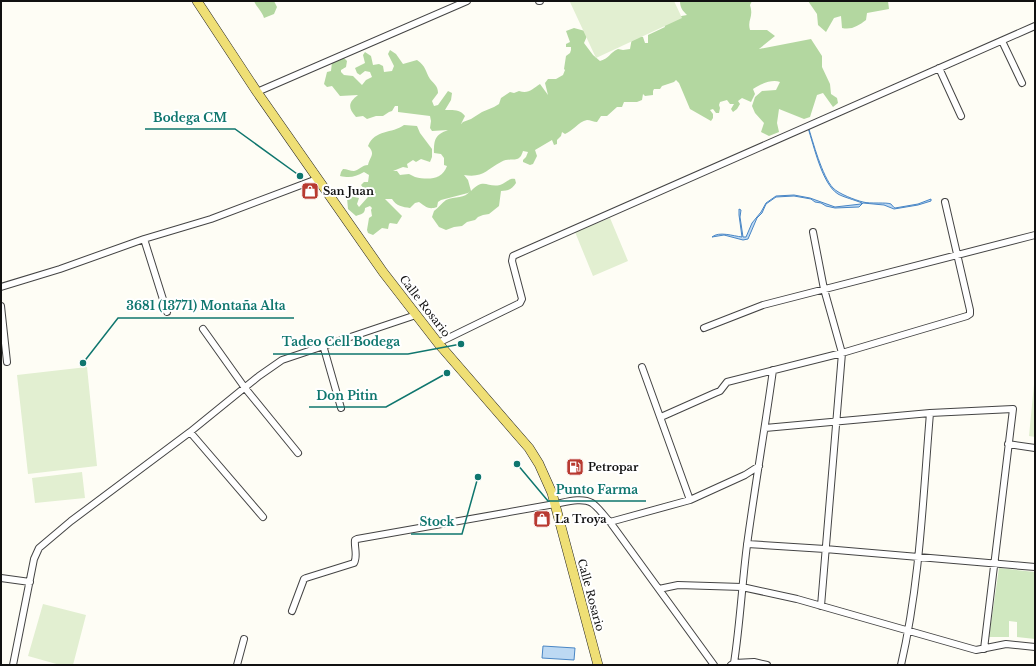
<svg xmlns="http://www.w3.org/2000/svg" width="1036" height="666" font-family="'Libre Baskerville',serif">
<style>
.green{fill:#d0e8c0}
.forest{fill:#b3d7a0}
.pitch{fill:#e2efd1}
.water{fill:#bdd9f3;stroke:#4986c5}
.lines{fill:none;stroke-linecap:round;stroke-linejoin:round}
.street-casing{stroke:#444;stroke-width:8}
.primary-casing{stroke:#222;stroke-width:10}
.street{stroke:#fff;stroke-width:6}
.primary{stroke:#efdf75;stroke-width:9}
.labels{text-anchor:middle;stroke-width:4;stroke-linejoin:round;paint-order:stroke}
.poi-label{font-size:11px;font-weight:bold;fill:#111;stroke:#fff;text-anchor:start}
.street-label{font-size:11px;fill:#111;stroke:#fff}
.leader{fill:none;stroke:#0f766e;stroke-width:1.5}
.callout-dot{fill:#0f766e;stroke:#fff;stroke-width:1.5}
.callout-label{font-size:12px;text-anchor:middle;font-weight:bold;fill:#0f766e;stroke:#fff;stroke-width:4;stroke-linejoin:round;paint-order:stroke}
</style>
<rect width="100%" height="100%" fill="#fefdf5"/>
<!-- green -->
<path class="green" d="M999 568 1035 572V639L1017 637V622L1009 621V637H989Z"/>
<!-- forest -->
<path class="forest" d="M254 1H274L277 7 274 14 264 18C262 11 257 8 254 1Z
M680 1H752L750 5C754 18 747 19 750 30H767L775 36 759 49 811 39 822 56V67L830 84 831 94 837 98 838 103 833 107 823 93 817 95 810 117 804 119 779 109 777 123 779 132 769 136 761 132 764 123 755 113 752 106 755 97 762 91 776 90 780 82C772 79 760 84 753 89L755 94 751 102 742 98 738 101 740 104 737 109 733 112 731 109 734 104H730L727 100 720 102 719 105 720 108 719 113H716L713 109 710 110 713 114V118L711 121 690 109 679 83 676 80 674 82 662 86 660 89H654L653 91V95L645 96 643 94 642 100 637 102H624L622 107H617L607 116H601L597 122C594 122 590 120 587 120 578 122 573 131 565 134L562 132 561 136 557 140V144L554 145 552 140 535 150 537 156 533 164 530 165 523 162V160L526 157 528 152 523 151C519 165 511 156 501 162 486 170 483 178 464 175L468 180 471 191C484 177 487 188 500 185 506 183 508 178 515 179L516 183C512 189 508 191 501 191L499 206 489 214 483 215 478 217 475 220 467 222 462 226 454 227 446 230 439 227 432 217 434 211C438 208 442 203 446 200 455 196 465 199 470 191L468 193 441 200 438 202 437 207C429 210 426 207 419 202L415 203 410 208C403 207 396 206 392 199H385L402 216 397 224 390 223 389 224 388 229 382 228 373 235 368 233 367 230 369 218 372 216 371 210 372 208 370 206 365 208C365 214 361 214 356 216L348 209 347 198 349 196 359 198 357 204 359 207 368 197V196L366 195 365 197H362L361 192 367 189H364L361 185 364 182H368L369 175 364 172C355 177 350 178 340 176L341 172 343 169C347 169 350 171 354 171 359 170 362 165 368 165 370 156 376 154 368 146 375 129 392 134 404 125L417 126 420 133 432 149V157L430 162 421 159 416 162 413 160 407 164 408 168 403 167 393 171H397L400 175C402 175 406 174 409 174 411 175 413 176 415 177 428 180 442 180 447 166L444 165V158L441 154 434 153C434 139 435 135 448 130L432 131 430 128 431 121 430 116 398 112V106H395L392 111 389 112 383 116H376L367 119 363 116 356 117C347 107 349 102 358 95L340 96 332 86 327 87 324 84 327 72 331 71 332 62 343 57 347 61 346 67 341 70V72L344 75 353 76 362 85 366 80 372 77 370 72 365 71 360 75 357 73 355 68 365 63 363 55 365 52 371 56 373 65 379 64 383 66 384 72 392 71 394 66 388 54 390 50 396 54 403 64 417 60C426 66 425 71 430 79 434 84 438 86 438 93L432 101 434 106 438 105 448 91 452 93 451 100 445 110C453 110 460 109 465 116L461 124 463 122 471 119 482 112 494 107 499 104 501 98 510 92 514 93 519 91C529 94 532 89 540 84L548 95 545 83 548 79H556L563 75 565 70 564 69 566 56 570 53 571 50V47H566V44L570 42 566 31 574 28 585 31 587 36 584 43 593 55 600 61C610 58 609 53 618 49L623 50 630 49 632 38 638 36 643 37 645 43H648V35L665 27 663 22 676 17 687 15C683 11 680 8 680 1Z
M808 1H888L889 9 867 13 866 20C858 26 852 30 842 28L841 16 834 18 826 32 818 25 817 14Z"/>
<!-- pitch -->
<path class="pitch" d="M571 1H674L682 18 596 58 570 2Z
M610 218 628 261 593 276 575 232Z
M87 367 97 466 28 474 17 375Z
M1035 374V437L1029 436Z
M82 472 85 498 35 503 32 478Z
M43 604 86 615 73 665H60L28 656Z"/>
<!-- water -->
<path class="water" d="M808 126C813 142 822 176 833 188 839 194 855 200 863 202 870 204 887 202 891 204 892 205 893 207 895 208L918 204 931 199V201L918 205 894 209 884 205 863 203 859 207 835 208 826 206 821 203 815 202 811 199 794 196 776 197 766 204 762 213 757 218 748 239 743 240 724 235 712 237C719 231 733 236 742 237L739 215V209L741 210 740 217 743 237H746L752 223 761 212 766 203 776 196 794 195 810 198 835 207 861 204 862 203C855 200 843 197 838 194 822 184 814 146 808 128Z
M543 646 575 648 574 660 542 658Z"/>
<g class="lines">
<defs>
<path id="street" d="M539 1H540
M1002 41 1022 83
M939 68 961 116
M257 92 467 1
M813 232 824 289 842 353 821 606
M144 239 167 312
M1 287 60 269 144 239 211 219 317 179
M1 306 7 362
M704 328 763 305 1035 235
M203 329 245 388 298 453
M438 343 520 303 522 299 512 261 513 256 1035 26
M323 345 341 408
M642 367 690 500
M661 417 715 393 720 391 727 382 842 353 967 316 970 314V310L945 202
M765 428 930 413 1013 409 984 649
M190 432 263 517
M1008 444 1035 448
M610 522 690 500 745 475 759 466
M747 544 825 549 1035 567
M1 578 30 582
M659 589 678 585 742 587 797 599 976 650 1006 644 1035 647
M292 611 304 579 306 578 354 563C358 556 354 547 355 540L357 539 555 504C566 502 582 497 592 503 599 508 604 516 610 522L714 665
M734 663 754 662 767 665
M13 665 34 559 39 548 71 521 190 432 259 376 282 360 416 315
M237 665 244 639
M731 665 734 663C740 624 742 584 747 545 755 486 765 428 773 370
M901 665C920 583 923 497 930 413"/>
<path id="primary" d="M197 1 257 92 383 272 438 343 529 448 539 464 552 493 598 665"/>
</defs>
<!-- street casing -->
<use href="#street" class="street-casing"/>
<!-- primary casing -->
<use href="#primary" class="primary-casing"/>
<!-- street -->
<use href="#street" class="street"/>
<!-- primary -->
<use href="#primary" class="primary"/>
</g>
<!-- icons -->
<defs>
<symbol id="shop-square" viewBox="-11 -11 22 22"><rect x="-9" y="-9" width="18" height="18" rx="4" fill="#b83a31" stroke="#fff"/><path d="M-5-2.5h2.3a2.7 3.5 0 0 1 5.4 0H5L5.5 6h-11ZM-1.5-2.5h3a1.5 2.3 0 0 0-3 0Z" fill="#fff"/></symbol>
<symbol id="fuel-square" viewBox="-11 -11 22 22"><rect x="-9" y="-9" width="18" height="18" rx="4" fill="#b83a31" stroke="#fff"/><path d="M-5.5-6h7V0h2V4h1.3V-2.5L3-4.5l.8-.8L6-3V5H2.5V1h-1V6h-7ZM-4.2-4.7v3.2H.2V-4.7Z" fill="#fff"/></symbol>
</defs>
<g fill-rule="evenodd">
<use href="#shop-square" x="300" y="181" width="20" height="20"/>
<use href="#fuel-square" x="565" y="457" width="20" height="20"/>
<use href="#shop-square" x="532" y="509" width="20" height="20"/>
</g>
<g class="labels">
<!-- poi labels -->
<g class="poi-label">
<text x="323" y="195">San Juan</text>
<text x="588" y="471">Petropar</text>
<text x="555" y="523">La Troya</text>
</g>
<!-- street labels -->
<g class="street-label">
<text transform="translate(425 306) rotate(52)" y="4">Calle Rosario</text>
<text transform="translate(591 595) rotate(75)" y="4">Calle Rosario</text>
</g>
</g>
<!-- callouts -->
<path class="leader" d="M300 176L235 129H145M83 363L118 318H294M461 344L408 354H273M447 373L386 407H309M517 464L548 501H646M478 477L462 534H411"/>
<g class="callout-dot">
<circle cx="300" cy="176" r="4"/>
<circle cx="83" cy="363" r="4"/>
<circle cx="461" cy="344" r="4"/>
<circle cx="447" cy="373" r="4"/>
<circle cx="517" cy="464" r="4"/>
<circle cx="478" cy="477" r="4"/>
</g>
<g class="callout-label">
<text x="190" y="122">Bodega CM</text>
<text x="206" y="310">3681 (13771) Montaña Alta</text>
<text x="341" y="346">Tadeo Cell Bodega</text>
<text x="347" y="400">Don Pitin</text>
<text x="597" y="494">Punto Farma</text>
<text x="437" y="526">Stock</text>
</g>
<!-- border -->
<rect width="1036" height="666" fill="none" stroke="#111111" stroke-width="4"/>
</svg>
